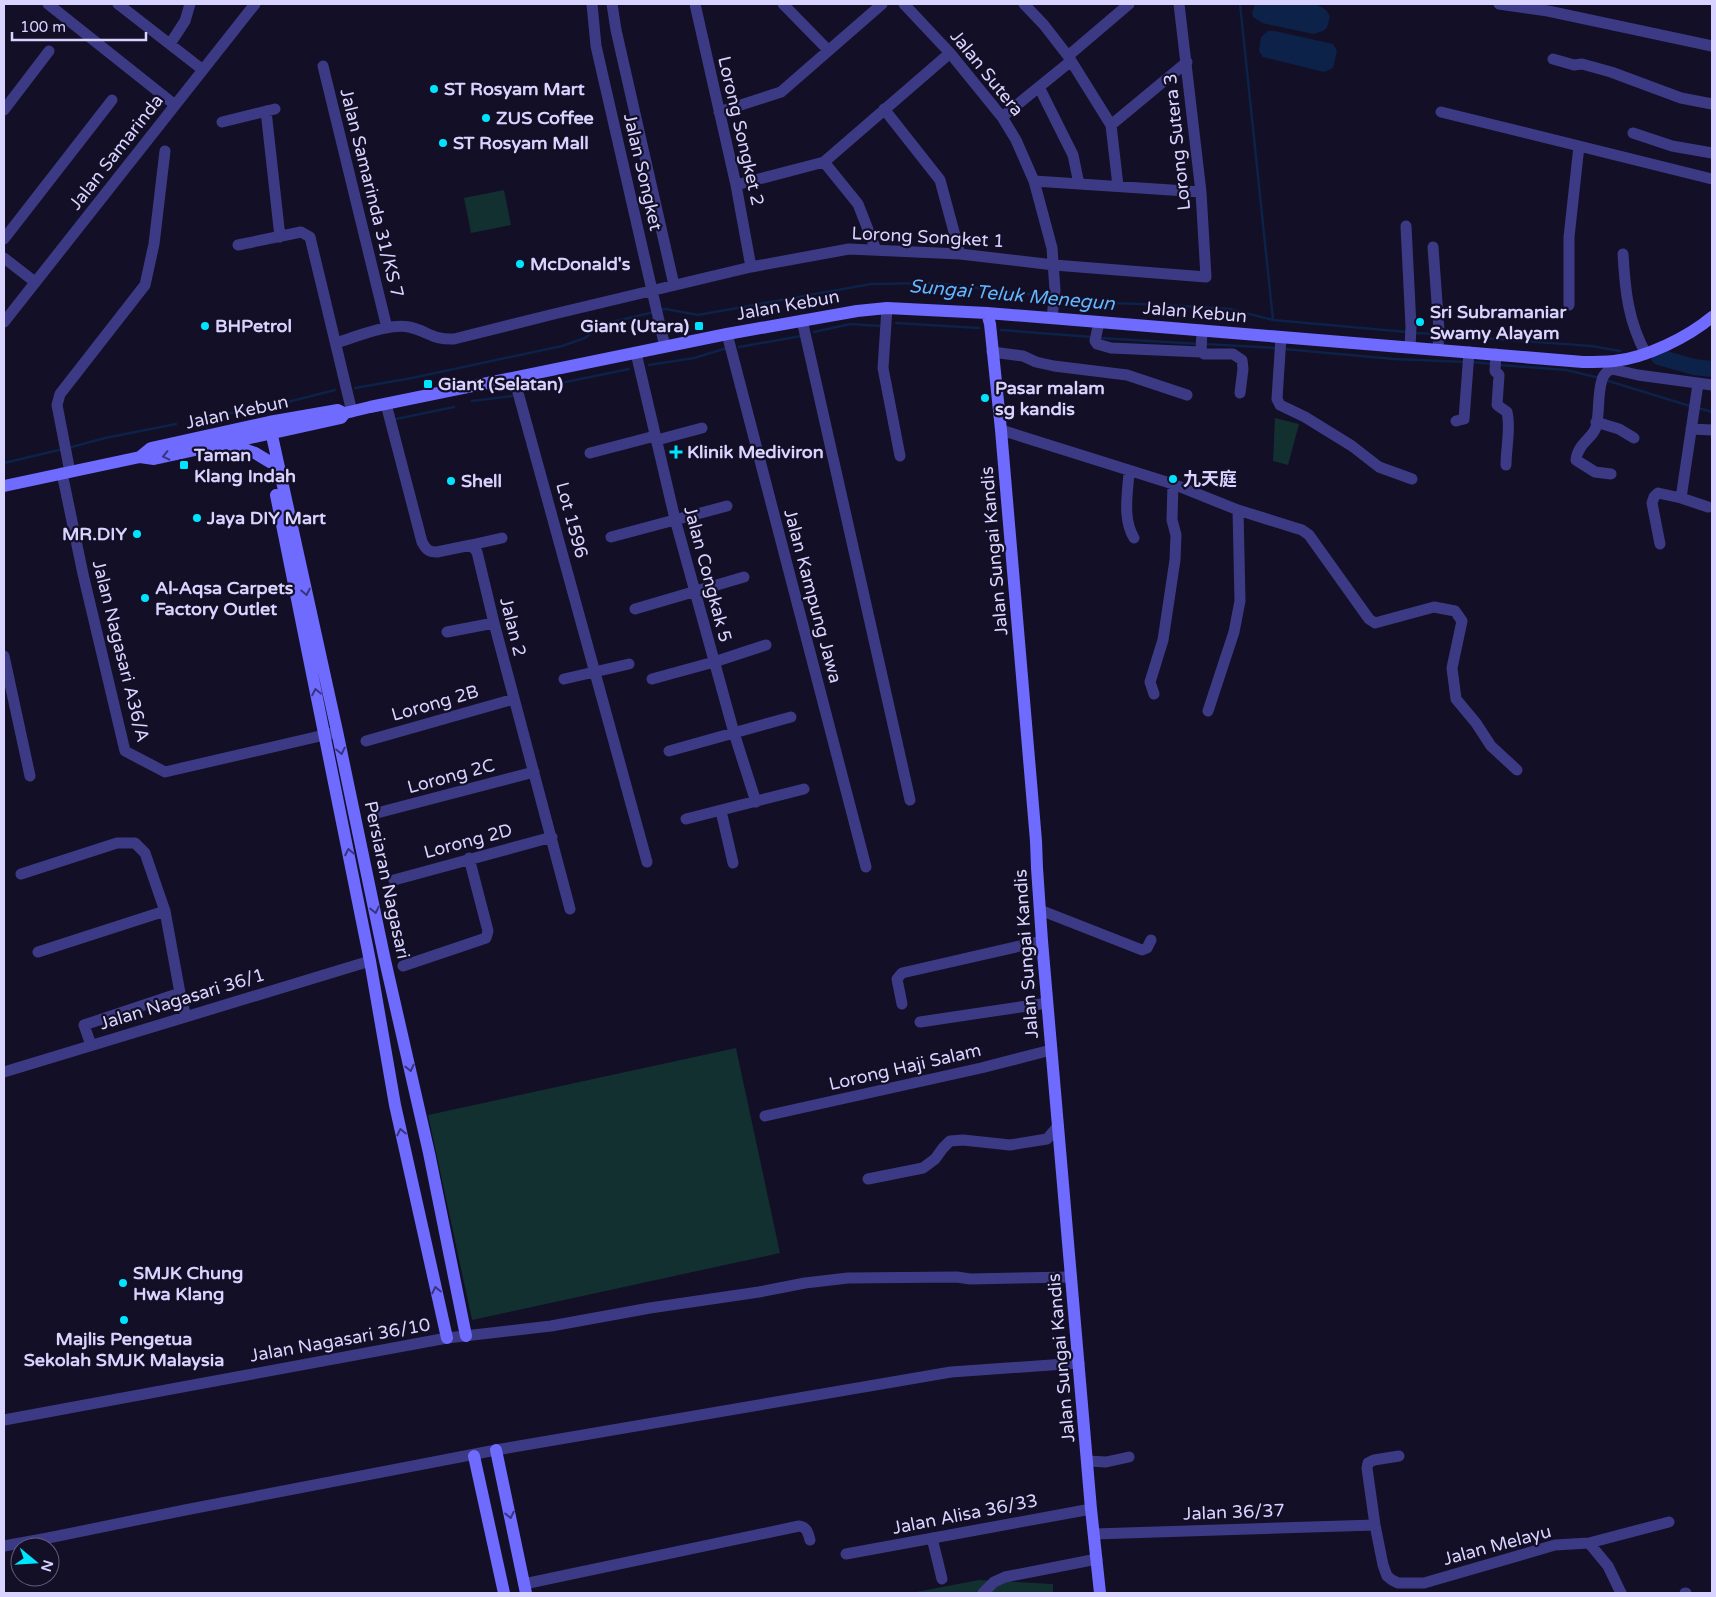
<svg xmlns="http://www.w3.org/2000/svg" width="1716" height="1597" font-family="'Varela Round','Noto Sans SC',sans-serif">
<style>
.green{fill:#12302f}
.water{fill:#0c2248}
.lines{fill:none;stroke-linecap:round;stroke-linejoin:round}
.stream{stroke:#0c2248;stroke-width:2.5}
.river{stroke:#0c2248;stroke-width:16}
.street{stroke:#3d3a85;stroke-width:11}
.secondary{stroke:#6f6bff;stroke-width:12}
.oneway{stroke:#38347d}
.poi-dot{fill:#00e5ff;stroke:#130f26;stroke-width:2}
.labels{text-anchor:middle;stroke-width:4.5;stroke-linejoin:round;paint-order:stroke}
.street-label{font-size:18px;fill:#d9d4ff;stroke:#130f26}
.poi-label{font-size:18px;font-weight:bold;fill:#d9d4ff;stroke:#130f26;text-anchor:start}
.water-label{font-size:19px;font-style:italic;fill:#62b6ff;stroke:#130f26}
</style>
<rect width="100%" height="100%" fill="#130f26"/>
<!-- green -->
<path class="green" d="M504 190 511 225 471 233 464 198Z
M1275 418 1299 424 1288 465 1273 461Z
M736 1048 780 1253 472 1320 428 1115Z
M979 1580 1053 1584V1593H911Z"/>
<!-- water -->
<path class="water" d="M1255 4H1316L1326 10 1330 16 1327 28 1323 31 1313 34 1262 23 1253 17 1252 13Z
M1268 31H1275L1333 44 1337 51 1333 68 1324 72 1263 57 1259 51 1261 37Z"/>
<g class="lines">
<!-- stream -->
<path class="stream" d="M1240 4 1273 320
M1058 298 1087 302 1167 305 1230 309 1273 320 1407 332
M660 310 666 309 698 315 871 284 937 283 1052 297
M896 323 979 328
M1001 330 1092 337
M814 332 850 324 881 326
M1415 333 1434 334
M1442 335 1591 346 1620 351
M1100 338 1199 344
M1204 344 1276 348
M739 347 801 336
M1284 349 1394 359 1466 362
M1471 362 1493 364
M649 365 694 358 727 348
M1499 365 1566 370 1600 378
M1605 380 1690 406
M355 388 412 378 562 346 585 338 597 328 608 323 654 312
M527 390 629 369
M472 401 512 396
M1698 408 1712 412
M195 419 268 407 335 390
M396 419 454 407
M68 448 105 438 176 424
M4 463 63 449"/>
<!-- river -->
<path class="river" d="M1659 357 1694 367 1712 369"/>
<!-- street -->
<path class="street" d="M48 4 175 105
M118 4 203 70
M592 4 596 46 665 347
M612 4 616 30 674 285
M695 4 736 185 751 267
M783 4 828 50
M904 4 950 53 1002 117 1016 140 1034 181 1052 248 1055 290 1052 318
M1024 4 1044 25 1068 56 1111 125 1118 186
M1499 4 1548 11 1712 46
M170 44 185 21 190 4
M1068 56 1129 4
M1553 59 1574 65 1582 64 1611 72 1681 98 1712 104
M323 66 387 328
M1039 87 1073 155 1079 184
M884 109 940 180 960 254
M4 110 49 51
M266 111 280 237
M719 112 781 92 882 4
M1441 112 1579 146
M1002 117 1071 61
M222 122 275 109
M1111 125 1187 62
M1633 133 1672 146 1712 153
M824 162 858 204 876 250
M1034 181 1201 192
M736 185 824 162 950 53
M1406 226 1411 327 1410 347
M4 239 112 100
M238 245 301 232 310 237 352 412
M1433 247 1439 330 1438 349
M1623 254C1625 290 1628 321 1646 354
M4 258 35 282
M1569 305V237L1579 146 1712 179
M887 308 883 368 900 456
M802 320 910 800
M4 322 255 4
M1099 322 1095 341 1097 344 1111 348 1201 352
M1202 330 1201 352 1204 354H1233L1242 360 1243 369 1240 393
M727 334 866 867
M1281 337 1277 399 1280 405 1305 417 1352 446 1379 467 1412 479
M336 343C355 337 389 323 409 327 428 331 432 340 454 339L554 314 751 267 849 249 960 254 1054 265 1206 277 1201 192 1179 4
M992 352 1023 356 1036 362 1054 366 1127 375 1187 395
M636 353 675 519 734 733 756 802
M1496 354 1495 371 1499 375 1497 405 1507 412C1511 429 1506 447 1506 465
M1612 369 1638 375 1712 385
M514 378 647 862
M386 404 422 542C426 549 428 552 437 552L471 545 477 552 494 623 570 909
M1456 421 1464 419 1469 352
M1596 422 1619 429 1634 438
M1691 429 1712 430
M1001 430 1173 484 1238 510 1302 530 1309 535 1369 619 1375 623 1434 607 1455 611 1462 621 1452 668 1456 699 1476 723 1491 746 1517 770
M657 440 702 428
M590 453 655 436
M1129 471C1128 493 1122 518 1134 538
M70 472 57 405 60 394 145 285 154 244 165 151
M62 473 83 574 125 751 165 772 333 733
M1611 474 1595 472 1576 460C1578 443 1593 438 1596 427 1600 412 1597 395 1602 380 1603 373 1611 371 1614 361
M1681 498 1708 507
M611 537 727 506
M1660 544 1652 503 1654 497 1658 493 1681 498 1698 384
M471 545 502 538
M635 609 744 577
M447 632 494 623
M4 656 30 776
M564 679 629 664
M652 679 714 662 766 645
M1154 694 1150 682 1163 640 1175 560 1176 535 1172 520 1173 484
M1208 711 1234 632 1240 601 1238 510
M366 741 514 699
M669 751 791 717
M721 811 733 863
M377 813 534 772
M686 819 804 789
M21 874 117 843H135L145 853 165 911 180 993 186 1017
M394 880 552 837
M1040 910 1142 950 1147 948 1151 940
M38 952 165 911
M403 966 486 938 488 931 469 858
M902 1004 897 979 902 973 1042 941
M920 1022 1047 1003
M91 1045 84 1025 180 993
M4 1072 370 961
M765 1116 981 1068 1051 1050
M868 1179 923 1168 935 1159 943 1148 950 1141 963 1140 1010 1145 1047 1139 1058 1126
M4 1420 447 1338 551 1326 650 1308 759 1292 805 1283 848 1278 957 1277 970 1279 1071 1277
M1399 1456 1374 1460 1368 1463 1367 1468 1375 1525 1383 1565 1387 1576 1392 1580 1398 1583H1424L1555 1545 1589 1543 1669 1522
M1087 1461 1106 1462 1129 1457
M1094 1534 1375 1525
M932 1538 942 1579
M1589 1543 1608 1566 1621 1593
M4 1546 48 1538 185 1510 496 1450 951 1372 1079 1363
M846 1554 1091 1509
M524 1584 799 1526C807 1527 808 1533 810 1540
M983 1593 994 1582 1005 1577 1097 1559
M1685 1593H1686"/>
<!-- secondary -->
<path class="secondary" d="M987 313 990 324 1001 430 1036 841 1037 868 1042 941 1091 1509 1100 1593
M269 422 337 731 384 956 429 1153 466 1336
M227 443 255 453 270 462
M140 457 151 448 269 422 338 410 344 413
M4 486 140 457 154 459 341 418 345 413 370 407 727 334 857 311 887 308 987 313 1099 322 1583 362C1593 362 1604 362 1614 361 1646 358 1688 337 1712 317
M276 495 370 961 395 1105 447 1338
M496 1450 526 1593
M474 1456 504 1593"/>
</g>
<!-- one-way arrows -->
<defs><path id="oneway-chevron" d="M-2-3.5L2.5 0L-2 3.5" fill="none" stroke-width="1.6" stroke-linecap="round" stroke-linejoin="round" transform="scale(1.25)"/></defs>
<g class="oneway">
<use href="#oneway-chevron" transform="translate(166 456) rotate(167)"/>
<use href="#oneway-chevron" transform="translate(306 592) rotate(78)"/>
<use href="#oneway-chevron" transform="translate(316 692) rotate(-101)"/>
<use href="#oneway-chevron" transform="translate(341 751) rotate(78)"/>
<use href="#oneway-chevron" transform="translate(349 852) rotate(-101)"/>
<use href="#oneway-chevron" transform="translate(375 910) rotate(78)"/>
<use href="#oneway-chevron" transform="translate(410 1068) rotate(77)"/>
<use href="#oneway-chevron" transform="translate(401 1132) rotate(-102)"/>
<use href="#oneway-chevron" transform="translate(436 1290) rotate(-102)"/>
<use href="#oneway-chevron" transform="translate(510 1515) rotate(78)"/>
</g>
<!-- markers -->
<g class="poi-dot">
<circle cx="434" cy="89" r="5"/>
<circle cx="486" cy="118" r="5"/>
<circle cx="443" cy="143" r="5"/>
<circle cx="520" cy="264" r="5"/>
<circle cx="1420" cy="322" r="5"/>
<circle cx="205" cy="326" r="5"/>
<rect x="694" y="321" width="10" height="10" rx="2.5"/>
<rect x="423" y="379" width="10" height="10" rx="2.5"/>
<circle cx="985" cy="398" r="5"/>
<path d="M673.5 444.5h5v5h5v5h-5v5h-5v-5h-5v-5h5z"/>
<rect x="179" y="460" width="10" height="10" rx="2.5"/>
<circle cx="1173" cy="479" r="5"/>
<circle cx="451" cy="481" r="5"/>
<circle cx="197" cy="518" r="5"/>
<circle cx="137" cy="534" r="5"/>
<circle cx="145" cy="598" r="5"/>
<circle cx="123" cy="1283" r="5"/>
<circle cx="124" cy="1320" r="5"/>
</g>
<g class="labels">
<!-- street labels -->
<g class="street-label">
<text transform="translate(987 73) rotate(51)" y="6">Jalan Sutera</text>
<text transform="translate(741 131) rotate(77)" y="6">Lorong Songket 2</text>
<text transform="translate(1177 142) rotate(-96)" y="6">Lorong Sutera 3</text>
<text transform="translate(116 152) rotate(-52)" y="6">Jalan Samarinda</text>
<text transform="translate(643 172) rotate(77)" y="6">Jalan Songket</text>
<text transform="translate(372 193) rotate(76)" y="6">Jalan Samarinda 31/KS 7</text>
<text transform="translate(928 237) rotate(3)" y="6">Lorong Songket 1</text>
<text transform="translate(788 305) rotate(-10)" y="6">Jalan Kebun</text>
<text transform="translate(1195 312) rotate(5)" y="6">Jalan Kebun</text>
<text transform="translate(237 412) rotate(-12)" y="6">Jalan Kebun</text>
<text transform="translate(572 520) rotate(75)" y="6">Lot 1596</text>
<text transform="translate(994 551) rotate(-95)" y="6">Jalan Sungai Kandis</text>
<text transform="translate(708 574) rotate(75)" y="6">Jalan Congkak 5</text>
<text transform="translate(813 596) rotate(75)" y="6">Jalan Kampung Jawa</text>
<text transform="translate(513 627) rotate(76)" y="6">Jalan 2</text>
<text transform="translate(121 651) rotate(76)" y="6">Jalan Nagasari A36/A</text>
<text transform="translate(435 703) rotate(-16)" y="6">Lorong 2B</text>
<text transform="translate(451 776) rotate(-15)" y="6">Lorong 2C</text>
<text transform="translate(468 841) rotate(-15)" y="6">Lorong 2D</text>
<text transform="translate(387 880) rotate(78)" y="6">Persiaran Nagasari</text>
<text transform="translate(1026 954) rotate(-94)" y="6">Jalan Sungai Kandis</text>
<text transform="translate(182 999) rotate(-17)" y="6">Jalan Nagasari 36/1</text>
<text transform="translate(905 1067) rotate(-13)" y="6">Lorong Haji Salam</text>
<text transform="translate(340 1340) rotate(-10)" y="6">Jalan Nagasari 36/10</text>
<text transform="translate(1061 1358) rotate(-95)" y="6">Jalan Sungai Kandis</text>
<text transform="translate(1234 1512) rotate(-2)" y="6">Jalan 36/37</text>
<text transform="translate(965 1514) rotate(-11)" y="6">Jalan Alisa 36/33</text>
<text transform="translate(1497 1545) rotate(-15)" y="6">Jalan Melayu</text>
</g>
<!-- poi labels -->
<g class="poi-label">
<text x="444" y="95">ST Rosyam Mart</text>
<text x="496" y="124">ZUS Coffee</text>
<text x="453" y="149">ST Rosyam Mall</text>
<text x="530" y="270">McDonald's</text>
<text x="1430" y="318">Sri Subramaniar<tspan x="1430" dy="21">Swamy Alayam</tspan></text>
<text x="215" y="332">BHPetrol</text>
<text x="689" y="332" text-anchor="end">Giant (Utara)</text>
<text x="438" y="390">Giant (Selatan)</text>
<text x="995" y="394">Pasar malam<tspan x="995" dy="21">sg kandis</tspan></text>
<text x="687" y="458">Klinik Mediviron</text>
<text x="194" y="461">Taman<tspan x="194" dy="21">Klang Indah</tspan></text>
<text x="1183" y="485">九天庭</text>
<text x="461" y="487">Shell</text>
<text x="207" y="524">Jaya DIY Mart</text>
<text x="127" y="540" text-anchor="end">MR.DIY</text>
<text x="155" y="594">Al-Aqsa Carpets<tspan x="155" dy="21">Factory Outlet</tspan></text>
<text x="133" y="1279">SMJK Chung<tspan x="133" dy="21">Hwa Klang</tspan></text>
<text x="124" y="1345" text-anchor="middle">Majlis Pengetua<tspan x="124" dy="21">Sekolah SMJK Malaysia</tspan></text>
</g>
<!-- water labels -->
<g class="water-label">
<text transform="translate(1012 294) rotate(5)" y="7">Sungai Teluk Menegun</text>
</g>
</g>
<!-- border -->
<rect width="1716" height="1597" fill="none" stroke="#d9d4ff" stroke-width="10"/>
<!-- north arrow -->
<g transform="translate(35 1562) rotate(108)"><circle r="24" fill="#130f26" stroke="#625e7d"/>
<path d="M0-4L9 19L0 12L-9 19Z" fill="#00e5ff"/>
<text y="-8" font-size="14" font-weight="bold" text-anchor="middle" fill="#d9d4ff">N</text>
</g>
<!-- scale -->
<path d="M12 32v8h134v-8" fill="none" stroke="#d9d4ff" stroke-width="2.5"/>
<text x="20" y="32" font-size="15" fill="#d9d4ff" stroke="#130f26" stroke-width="4" paint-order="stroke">100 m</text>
</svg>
